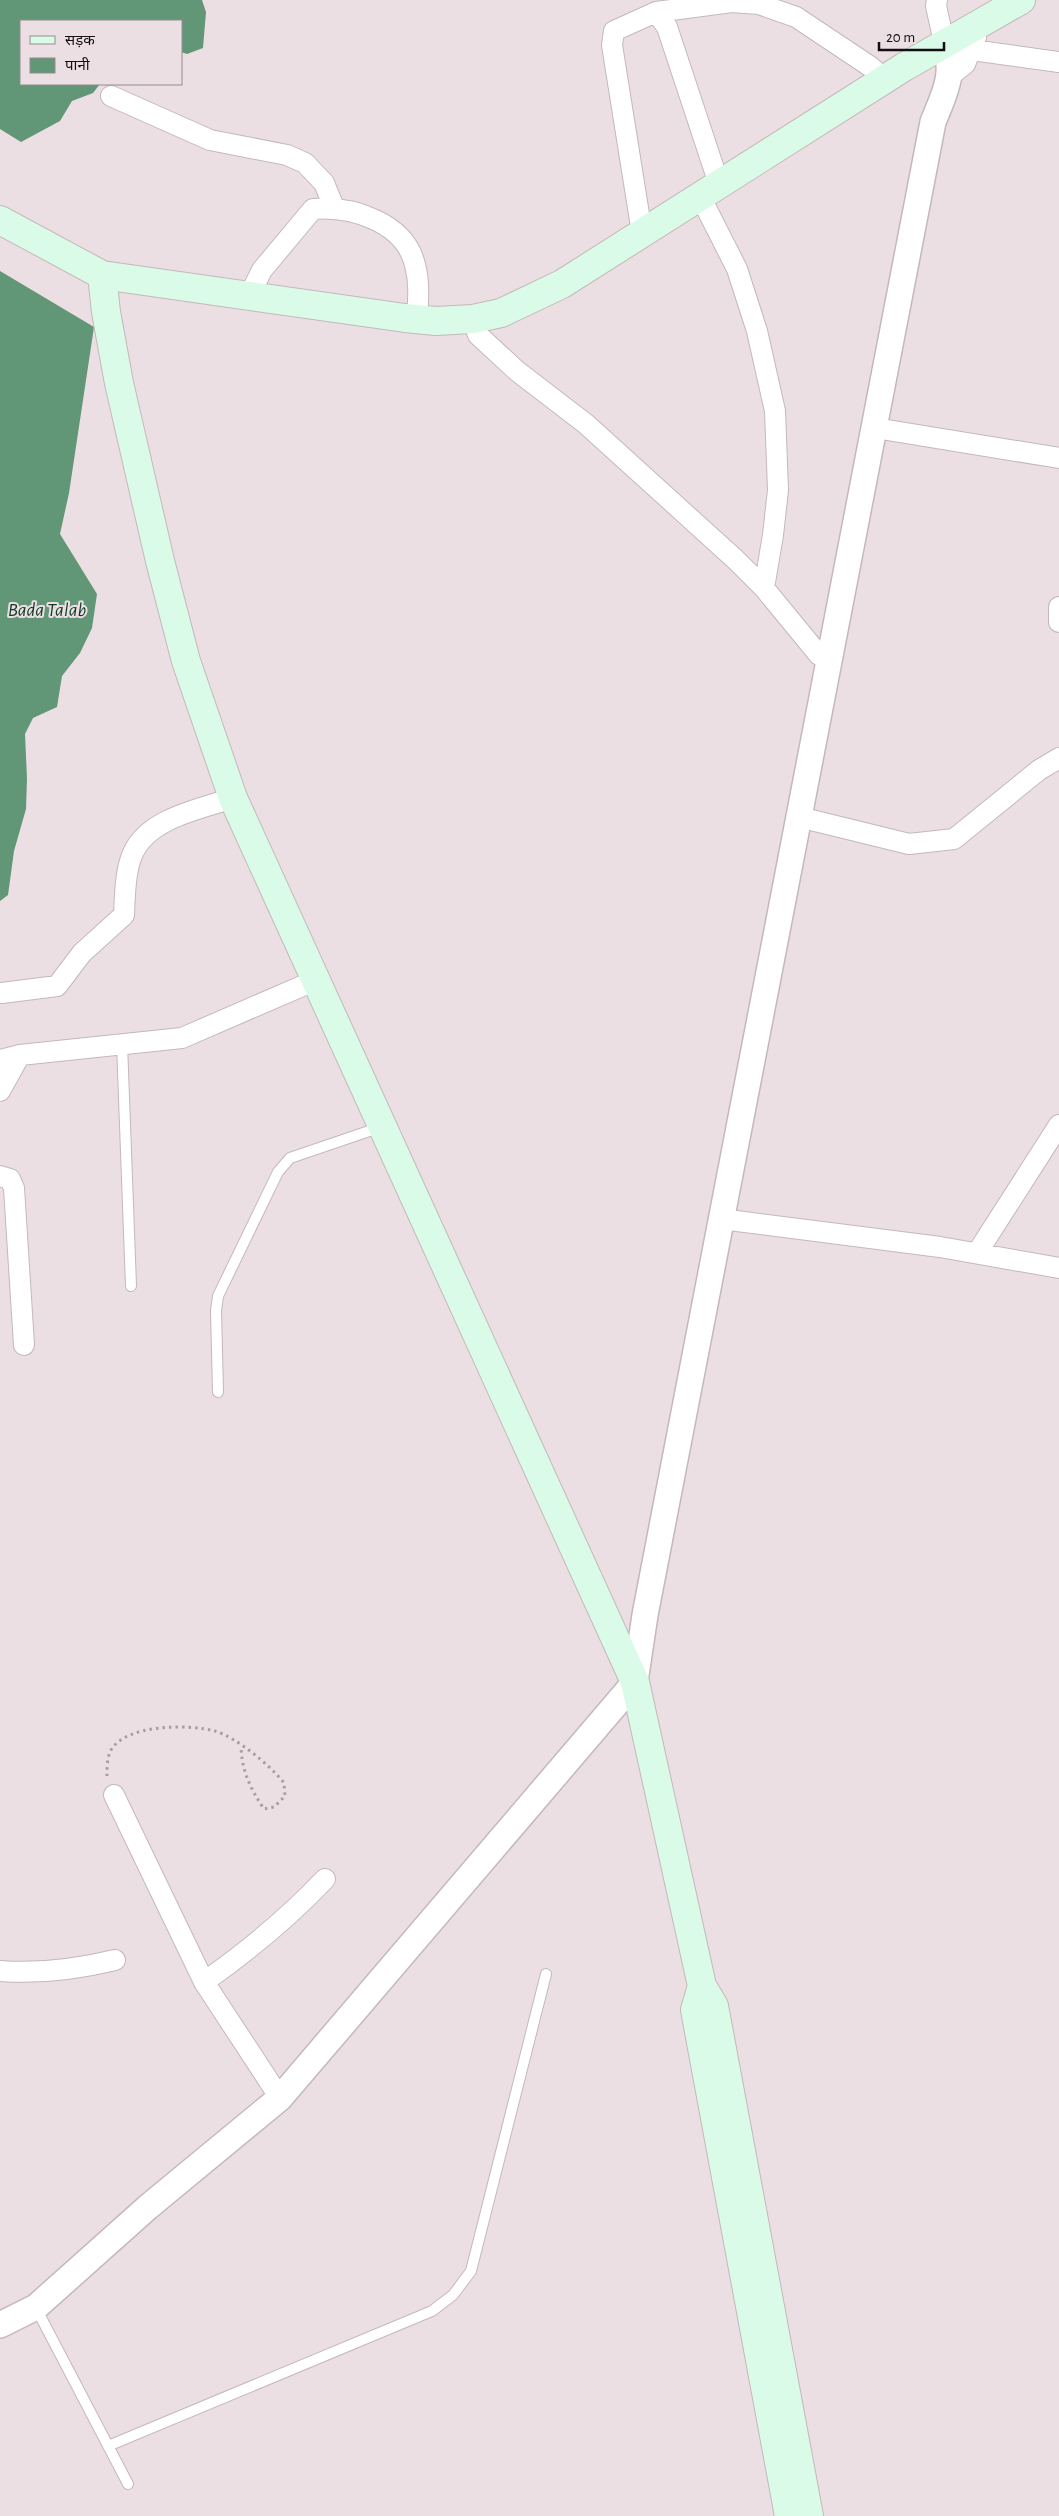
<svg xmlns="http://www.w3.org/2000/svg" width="1059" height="2516" font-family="'Alegreya Sans','Noto Sans Devanagari',sans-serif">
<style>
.water{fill:#619676}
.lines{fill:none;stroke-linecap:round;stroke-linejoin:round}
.service-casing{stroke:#c4b8bb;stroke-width:12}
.minor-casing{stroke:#c4b8bb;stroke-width:22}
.tertiary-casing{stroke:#c4b8bb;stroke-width:28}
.secondary-casing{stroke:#c4b8bb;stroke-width:30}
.path{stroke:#a89ea1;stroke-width:3;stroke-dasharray:2.5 4;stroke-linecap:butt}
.service{stroke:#fff;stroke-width:10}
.minor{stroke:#fff;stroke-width:20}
.tertiary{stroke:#fff;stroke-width:25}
.secondary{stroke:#dafbe8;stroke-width:28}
.labels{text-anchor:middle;stroke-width:4;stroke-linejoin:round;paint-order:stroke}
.water-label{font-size:20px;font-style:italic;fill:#103b25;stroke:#ecdfe3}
</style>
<rect width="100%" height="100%" fill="#ecdfe3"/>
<!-- water -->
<path class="water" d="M0 0H202L206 12 203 48 187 54 181 52V21H21V84H100L93 93 72 101 60 121 21 142 0 129Z
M0 271 94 327 69 493 60 534 97 594 92 628 80 653 62 676 57 707 33 718 25 734 27 779 26 809 14 851 8 895 0 901Z"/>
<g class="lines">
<defs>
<path id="service" d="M122 1044 131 1286
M218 1392 216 1311 218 1296 278 1172 290 1158 381 1127
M36 2308 128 2484
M108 2446 432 2311 453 2295 471 2271 546 1974"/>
<path id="minor" d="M937 0 936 6 944 42
M656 12 732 2 759 4 796 17 871 67 884 79
M972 50 1059 62
M950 76 965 64 976 37
M111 96 210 140 287 155 305 163 324 183 334 207
M700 196 737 269 757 331 775 411 778 490 773 535 764 588
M642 233 612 45 614 31 656 12 667 27 719 184
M249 296 262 270 313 209C352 206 405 222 415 265 420 283 418 301 417 319
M473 319 478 335 517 371 586 424 736 560 764 588 819 655 830 660
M875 428 1059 458
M1059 607V622
M799 817 909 844 954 839 1039 770 1059 758
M2 993 57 986 82 953 124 915C125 896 125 870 133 853 149 818 200 809 233 798
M0 1060 20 1055 182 1038 316 980
M0 1091 20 1055
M0 1176 10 1179 14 1188 24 1345
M721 1219 940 1247 1059 1268
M977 1253 1059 1125
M114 1795 204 1982 280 2098
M0 1971C39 1974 78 1969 115 1960
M204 1982C248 1951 288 1918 325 1879"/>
<path id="tertiary" d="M0 2325 36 2307 148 2207 280 2098 635 1682 645 1615 933 122C945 92 956 74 944 42"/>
<path id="secondary" d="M0 220 102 275 405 318 436 321 473 319 501 313 562 284 904 67 1021 0
M102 275 106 312 119 383 160 561 186 661 233 798 635 1682 702 1986 714 2006 809 2516
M702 1986 695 2010 789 2516"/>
</defs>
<!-- service casing -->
<use href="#service" class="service-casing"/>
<!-- minor casing -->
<use href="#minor" class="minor-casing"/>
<!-- tertiary casing -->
<use href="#tertiary" class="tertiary-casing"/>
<!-- secondary casing -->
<use href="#secondary" class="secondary-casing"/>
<!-- path -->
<path class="path" d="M107 1776C107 1768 107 1757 111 1750 126 1724 189 1724 215 1731 236 1737 271 1766 284 1783L285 1796 274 1807 264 1809C250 1788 242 1771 241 1747"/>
<!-- service -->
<use href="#service" class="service"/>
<!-- minor -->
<use href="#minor" class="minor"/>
<!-- tertiary -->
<use href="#tertiary" class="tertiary"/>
<!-- secondary -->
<use href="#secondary" class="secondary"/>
</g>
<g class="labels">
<!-- water labels -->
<g class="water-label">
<text x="47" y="616">Bada Talab</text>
</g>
</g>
<!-- legend -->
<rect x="20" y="20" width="162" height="65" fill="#ecdfe3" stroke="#958c8f"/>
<rect x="30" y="36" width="25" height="8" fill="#dafbe8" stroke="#958c8f"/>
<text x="65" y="45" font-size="15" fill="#130f10">सड़क</text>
<rect x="30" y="58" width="25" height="15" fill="#619676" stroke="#958c8f"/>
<text x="65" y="70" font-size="15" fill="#130f10">पानी</text>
<!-- scale -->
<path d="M879 42v8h65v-8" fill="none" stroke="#130f10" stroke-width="2.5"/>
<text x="886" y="42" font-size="15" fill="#130f10" stroke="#ecdfe3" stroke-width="4" paint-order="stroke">20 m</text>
</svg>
